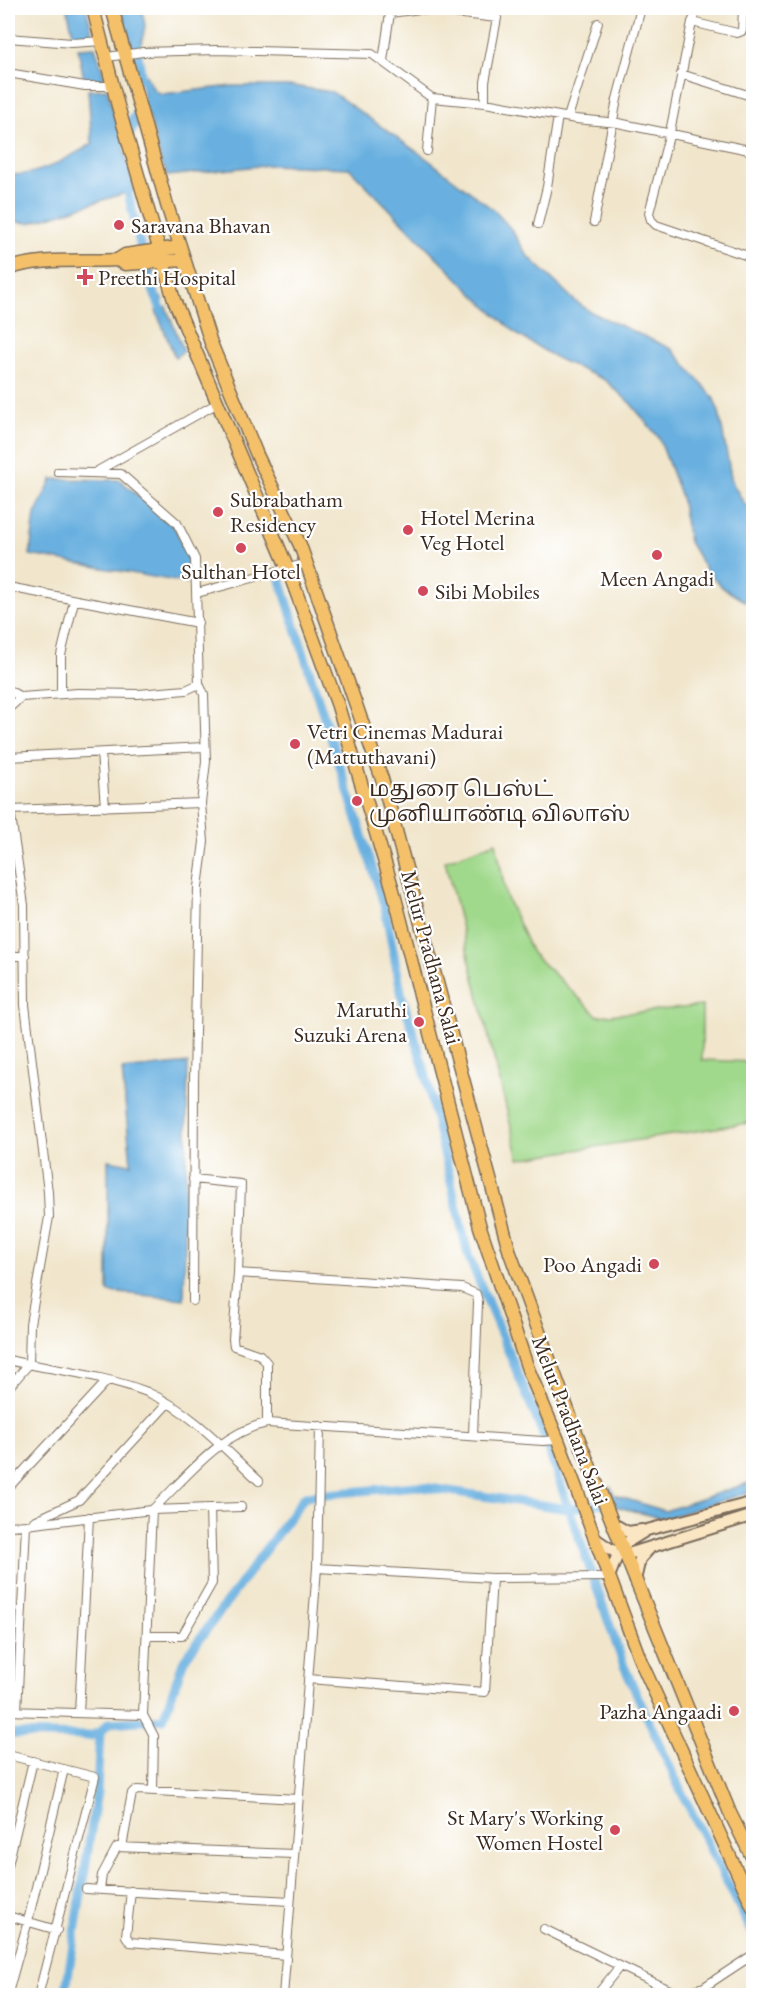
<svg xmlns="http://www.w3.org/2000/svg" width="761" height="2003" font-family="'EB Garamond','Noto Serif Tamil',serif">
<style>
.green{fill:#a0d98c;stroke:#6e8255;stroke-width:1.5}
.water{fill:#69b0e0;stroke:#526d7f;stroke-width:1.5}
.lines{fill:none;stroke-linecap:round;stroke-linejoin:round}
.canal{stroke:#69b0e0;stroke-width:9}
.river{stroke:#69b0e0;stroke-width:15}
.street-casing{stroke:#7b6c5b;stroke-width:10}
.secondary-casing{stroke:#7b6c5b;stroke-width:14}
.primary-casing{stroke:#7b6c5b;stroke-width:15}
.street{stroke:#fff;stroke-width:8}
.secondary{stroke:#fbe6c3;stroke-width:10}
.primary{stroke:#f4c16a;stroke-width:12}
.poi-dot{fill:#d1495b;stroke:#fff;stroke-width:2}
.labels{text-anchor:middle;stroke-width:4.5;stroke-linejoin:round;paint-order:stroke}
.poi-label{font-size:22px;fill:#3b2a1e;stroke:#fff;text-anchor:start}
.street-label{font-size:22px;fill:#3b2a1e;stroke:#fff}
</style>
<rect width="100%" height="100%" fill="#fff"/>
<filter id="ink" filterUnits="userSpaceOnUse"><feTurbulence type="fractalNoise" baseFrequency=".0167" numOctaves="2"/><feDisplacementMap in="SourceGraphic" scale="12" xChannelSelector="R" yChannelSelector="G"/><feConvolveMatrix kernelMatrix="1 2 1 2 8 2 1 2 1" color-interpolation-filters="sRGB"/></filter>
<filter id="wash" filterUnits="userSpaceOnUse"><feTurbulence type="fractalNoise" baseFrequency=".008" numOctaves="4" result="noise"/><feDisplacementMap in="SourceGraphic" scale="24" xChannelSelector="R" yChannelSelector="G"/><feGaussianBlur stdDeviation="1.35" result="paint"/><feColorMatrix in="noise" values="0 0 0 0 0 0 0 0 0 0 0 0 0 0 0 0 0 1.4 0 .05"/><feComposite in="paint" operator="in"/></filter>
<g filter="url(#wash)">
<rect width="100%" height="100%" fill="#f1e6cc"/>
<!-- green -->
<path class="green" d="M496 842 506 896 532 953 598 1016 702 1006V1060L753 1062V1122L519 1159 445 861Z"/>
<!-- water -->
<path class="water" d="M67 8H86L94 38H74Z
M121 8H142L145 26 141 46 129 49Z
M95 47 106 80H84L78 48Z
M146 75 155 91 162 94 232 86H293L332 92 426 158 495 211 511 229 527 255 574 300 591 312 672 349 713 397 719 412 732 482 744 503 753 511V607L723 588 706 570 689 542 681 497 659 438 631 404 605 380 558 359 518 335 475 296 349 168 268 165 168 176 161 161 139 77Z
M107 89 135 190 30 223 8 221V174C37 178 67 158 92 144L88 90Z
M155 271 150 279 155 293 163 299 153 300 144 274Z
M166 307 184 351 175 357 156 311Z
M52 479 120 480 175 528 190 562 186 583 30 555 35 514Z
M188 1063 184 1299 108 1292V1160L131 1164 122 1070Z
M754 1481 753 1491 664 1519 611 1505 604 1488 611 1487 614 1495 665 1511Z"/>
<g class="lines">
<!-- canal -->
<path class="canal" d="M135 36 142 79 146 87
M126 184 147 274 164 317
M278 573 384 904 402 996 424 1068 468 1255 543 1434 624 1666 679 1787 754 1936
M8 1734 90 1736 100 1732
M65 1996 97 1792 100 1732 109 1723 163 1719 184 1660 305 1496 416 1486 568 1509 609 1502"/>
<!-- river -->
<path class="river" d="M105 152 116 145 148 104"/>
</g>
</g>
<g filter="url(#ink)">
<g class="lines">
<defs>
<path id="street" d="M699 8 692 22 670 132 649 213 651 220 656 225 754 258
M692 22 737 33 742 31 743 8
M8 38 72 43 102 41
M107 57 143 52 216 50 372 54 432 98 485 103 576 119 618 123 754 151
M383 61 390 13 420 9 497 18 485 82V103
M8 73 85 86H113
M681 74 754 97
M568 117 598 23
M427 151 432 98
M594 222 617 99 641 8
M538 224 547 187 558 116
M94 473 216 404
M8 587 198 623
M197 593 307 563
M8 690 21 697
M61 694V655L74 601
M8 709 21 697 78 693 138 694 186 690 199 684 195 559 177 523 121 474 58 472
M8 738 10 810 24 905 25 1005 48 1192 49 1217 30 1324 29 1364 8 1388
M101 753 105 807
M9 757 204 747
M10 810 201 803
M8 956H25
M193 1179 241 1184 238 1273 462 1288 476 1294 478 1302 473 1435
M238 1273 233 1339 234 1346 260 1355 267 1363V1423
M193 1301 194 1081 198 887 204 842 201 803 206 762 204 694 199 684
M8 1360C53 1370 104 1375 147 1392 191 1411 225 1449 259 1481
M8 1488 107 1381
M34 1521 79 1500 168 1403
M26 1525 152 1510 241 1507
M8 1526 26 1525 17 1711
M317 1568 320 1426
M147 1636H182L212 1583 210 1508
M308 1679 485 1692 492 1578
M8 1711 143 1715 152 1510C185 1479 220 1432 267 1423L543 1441 558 1440
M79 1713 89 1517
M143 1715 154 1736 153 1789
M8 1755 95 1777 38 1996
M122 1847 132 1793 137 1790 298 1799
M8 1865 33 1761
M86 1889 290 1901
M100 1890 102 1875 117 1847 294 1854
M131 1891 126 1936 130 1942 286 1955
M8 1916 57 1930
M544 1929 620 1966
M8 1993 28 1921 64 1769
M283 1996 317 1568 492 1578 609 1577
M596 1996 620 1966 678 1994 704 1987 754 1954"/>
<path id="secondary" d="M612 1523 628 1532 642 1530
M594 1538 618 1554 625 1555 754 1515
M609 1577 621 1546 647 1530 754 1502
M635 1580 640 1559 650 1548"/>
<path id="primary" d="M93 8 118 106 174 300 287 567 338 706 393 890 480 1227 528 1369 558 1440 641 1662 754 1909
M112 8 167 205 211 343 257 455 300 545 382 779 510 1253 579 1440 730 1813 754 1861
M117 260 125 255 180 247
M8 269C41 257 82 262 117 260L125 264 184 260"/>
</defs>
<!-- street casing -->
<use href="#street" class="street-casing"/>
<!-- secondary casing -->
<use href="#secondary" class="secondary-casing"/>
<!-- primary casing -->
<use href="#primary" class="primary-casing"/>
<!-- street -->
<use href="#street" class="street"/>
<!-- secondary -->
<use href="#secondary" class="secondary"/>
<!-- primary -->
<use href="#primary" class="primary"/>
</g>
</g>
<!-- markers -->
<g class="poi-dot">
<circle cx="119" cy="225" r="6"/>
<path d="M82 268h6v6h6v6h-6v6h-6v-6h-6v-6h6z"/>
<circle cx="218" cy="512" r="6"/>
<circle cx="408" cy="530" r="6"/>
<circle cx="241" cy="548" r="6"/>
<circle cx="657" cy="555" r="6"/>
<circle cx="423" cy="591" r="6"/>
<circle cx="295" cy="744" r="6"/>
<circle cx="357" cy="801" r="6"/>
<circle cx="419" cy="1022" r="6"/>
<circle cx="654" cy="1264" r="6"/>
<circle cx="734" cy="1711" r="6"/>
<circle cx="615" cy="1830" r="6"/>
</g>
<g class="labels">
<!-- poi labels -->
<g class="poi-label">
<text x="131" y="233">Saravana Bhavan</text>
<text x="98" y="285">Preethi Hospital</text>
<text x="230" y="507">Subrabatham<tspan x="230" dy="25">Residency</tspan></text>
<text x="420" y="525">Hotel Merina<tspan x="420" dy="25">Veg Hotel</tspan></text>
<text x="241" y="579" text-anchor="middle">Sulthan Hotel</text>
<text x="657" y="586" text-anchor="middle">Meen Angadi</text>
<text x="435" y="599">Sibi Mobiles</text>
<text x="307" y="739">Vetri Cinemas Madurai<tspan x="307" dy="25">(Mattuthavani)</tspan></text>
<text x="369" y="796">மதுரை பெஸ்ட்<tspan x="369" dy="25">முனியாண்டி விலாஸ்</tspan></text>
<text x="407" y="1017" text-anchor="end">Maruthi<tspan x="407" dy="25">Suzuki Arena</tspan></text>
<text x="642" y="1272" text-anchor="end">Poo Angadi</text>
<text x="722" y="1719" text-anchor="end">Pazha Angaadi</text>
<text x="603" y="1825" text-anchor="end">St Mary's Working<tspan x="603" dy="25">Women Hostel</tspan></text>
</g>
<!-- street labels -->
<g class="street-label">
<text transform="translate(432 957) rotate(75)" y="8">Melur Pradhana Salai</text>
<text transform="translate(571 1420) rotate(69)" y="8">Melur Pradhana Salai</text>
</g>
</g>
<!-- margin -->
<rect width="761" height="2003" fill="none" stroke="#fff" stroke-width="30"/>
</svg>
